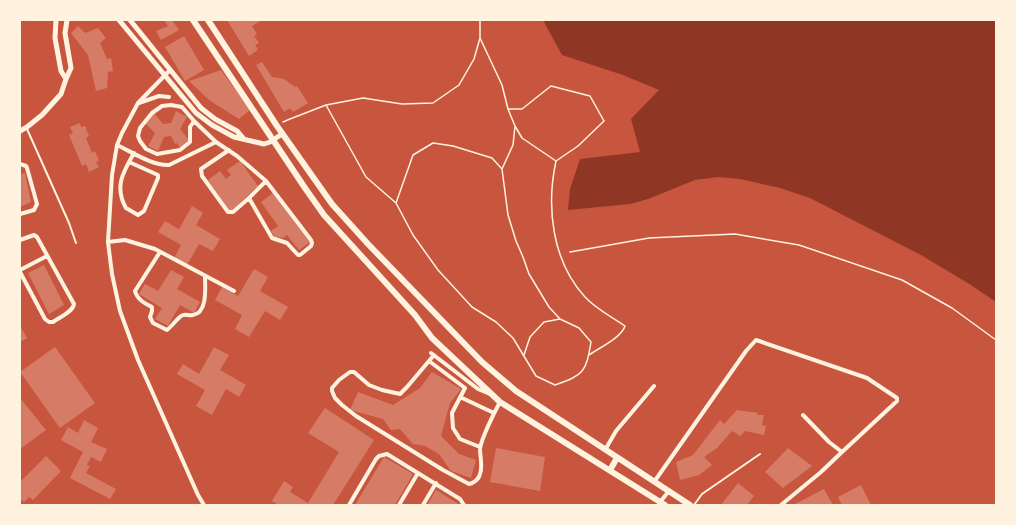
<svg xmlns="http://www.w3.org/2000/svg" width="1016" height="525" font-family="Poppins,sans-serif">
<style>
.water{fill:#8f3625}
.building{fill:#d67c66}
.lines{fill:none;stroke-linecap:round;stroke-linejoin:round}
.path{stroke:#fff3e0;stroke-width:1.5}
.service{stroke:#fff3e0;stroke-width:2}
.minor{stroke:#fff3e0;stroke-width:4}
.tertiary{stroke:#fff3e0;stroke-width:5}
.secondary{stroke:#fff3e0;stroke-width:6}
</style>
<rect width="100%" height="100%" fill="#c8553d"/>
<!-- water -->
<path class="water" d="M543 20H996V302L971 285 921 255 810 198 780 188 740 179 718 177 695 180 648 199 630 204 568 210 570 189 580 159 640 152 631 119 659 90 623 75 562 55Z"/>
<!-- building -->
<path class="building" d="M164 20H172L179 30 161 40 156 31 168 26Z
M227 20H262L252 26 257 34 254 36 259 43 255 45 258 50 249 56Z
M78 26 85 33 98 28 106 38 100 43 107 59 111 58 113 71 108 72 107 88 96 91 88 55 71 33Z
M184 36 204 70 185 81 165 47Z
M262 62 272 77 284 79 295 87 297 86 308 103 293 112 290 108 284 112 256 65Z
M221 70 250 110 239 119 209 100 189 81Z
M176 111 187 117 180 129 189 140 180 148 177 143 175 144 171 136 164 137 158 151 148 146 155 133 145 123 154 113 163 124 171 123Z
M80 123 81 127 85 126 89 136 86 138 92 153 95 151 99 161 96 162 99 167 89 172 86 164 82 166 69 135 73 133 70 127Z
M240 161 258 186 230 212 208 180 220 171 226 179 231 175 227 170Z
M25 173 31 202 20 207V174Z
M273 193 310 242 299 250 287 235 283 238 275 237 271 231 278 226 261 202Z
M192 206 203 213 196 225 220 239 213 251 199 244 187 265 174 258 181 245 158 232 165 221 179 229Z
M44 265 64 305 49 314 28 273Z
M254 269 268 277 260 291 288 307 280 320 265 311 249 337 235 329 242 315 215 300 222 287 238 296Z
M171 270 184 277 177 289 200 302 194 313 180 305 168 326 155 319 162 308 139 294 145 284 158 291Z
M20 326 27 338 20 342Z
M55 347 95 403 60 428 20 372Z
M214 347 229 355 220 370 246 385 239 397 226 389 212 415 196 406 205 390 177 374 183 364 199 374Z
M432 372 461 389 450 403 441 436 459 454 476 460 471 478 451 471 439 454 425 446 413 444 400 429 391 430 383 419 350 410 358 392 393 405 420 388Z
M20 398 46 430 20 449Z
M325 408 374 440 333 505H279L272 501 284 481 293 487 290 492 308 503 339 452 308 433Z
M737 410 758 413 757 415H764L762 425 766 426 764 435 745 431 740 436 732 431 717 448 704 457 712 465 699 475 680 480 676 462 693 455 720 420 724 424Z
M84 420 98 428 91 442 107 449 101 462 91 457 87 465 90 466 86 473 116 489 110 499 70 478 83 452 61 440 68 427 78 433Z
M496 448 545 457 540 491 490 482Z
M788 448 812 466 783 488 765 472Z
M46 456 61 471 33 500 29 497 24 502 22 500 20 502V482Z
M384 457 413 474 395 505H355Z
M738 483 754 496 747 505H721Z
M861 485 871 505H842L838 497Z
M824 489 833 505H793Z
M436 490 457 503 458 505H427Z"/>
<g class="lines">
<!-- path -->
<path class="path" d="M480 38 502 85 508 109 515 126 513 145 502 169
M326 105 366 177 396 203 413 235 438 270 472 307 496 322 513 338 536 376 555 385C584 375 586 372 591 342L579 328 560 319 549 307 529 274 523 257 516 241 508 215 502 169 492 158 453 146 433 143 413 155 396 203
M508 109H522L551 86 590 96 604 121 578 146 556 161 522 138 515 126
M283 122 290 119 326 105 363 98 402 104 433 103 459 85 474 59 480 38V20
M556 161C546 207 552 261 585 297 596 309 612 317 625 326 622 337 599 348 589 355
M570 252 649 238 735 234 799 245 902 280 952 308 996 340
M524 355 530 337 544 322 560 319"/>
<!-- service -->
<path class="service" d="M27 129 69 223 76 243
M694 505 702 494 760 454"/>
<!-- minor -->
<path class="minor" d="M170 70 138 103 122 133 117 145 112 175 108 242 112 274 120 311 138 360 198 495 204 505
M139 103 159 96 169 97
M194 121 190 127V142L180 150 157 154 146 149 140 141 138 136 140 128 152 113 162 106 171 105 182 107 194 121 216 142
M117 145C132 152 153 166 169 165L216 142 237 156 266 181 311 240 312 243 311 246 300 255H298L287 243 272 238 249 198 266 181
M229 150 201 169 202 176 228 212H233L249 198
M129 162 158 175V178L144 211 138 215 126 208C114 187 123 172 134 153
M20 164 26 166 27 168 37 204 34 210 20 214
M20 240 34 235 37 237 74 304C73 312 60 317 53 322H49L45 319 20 272
M108 242 125 240 155 249 234 291
M160 252 135 291C137 299 144 303 152 307V311L150 317 153 323 167 330C172 326 176 320 181 316 185 313 188 316 193 315 208 313 205 287 205 276
M20 270 47 256
M431 353 478 389 490 394
M434 355 407 387 400 394 382 390 369 385 354 372H350L339 380 332 388V391L335 398 342 405 356 416 443 470 469 484C474 483 479 479 480 474 483 466 480 457 480 449 481 439 495 411 500 402
M429 361 465 388 452 413 453 428 460 439 480 447
M460 397 494 413
M605 450 616 431 654 386
M654 482 746 351 756 340 867 378 897 398V401L842 452
M660 502 669 491
M349 505 376 459 379 456 387 454 460 499 464 505
M399 505 418 473
M423 505 436 483
M781 505 821 472 842 452 829 442 803 415"/>
<!-- tertiary -->
<path class="tertiary" d="M56 20 55 38 61 71 66 79
M119 20 196 113 212 125 234 137 264 144 270 142 282 134
M130 20 201 108 215 119 237 131 243 138
M20 131 27 127 42 115 61 94 66 79 71 68 65 33 67 20"/>
<!-- secondary -->
<path class="secondary" d="M193 20 305 188 324 215 415 315 432 338 500 402 665 505
M208 20 277 126 332 204 368 244 482 362 516 391 690 505
M610 470 617 458"/>
</g>
<!-- border -->
<rect width="1016" height="525" fill="none" stroke="#fff3e0" stroke-width="42"/>
</svg>
